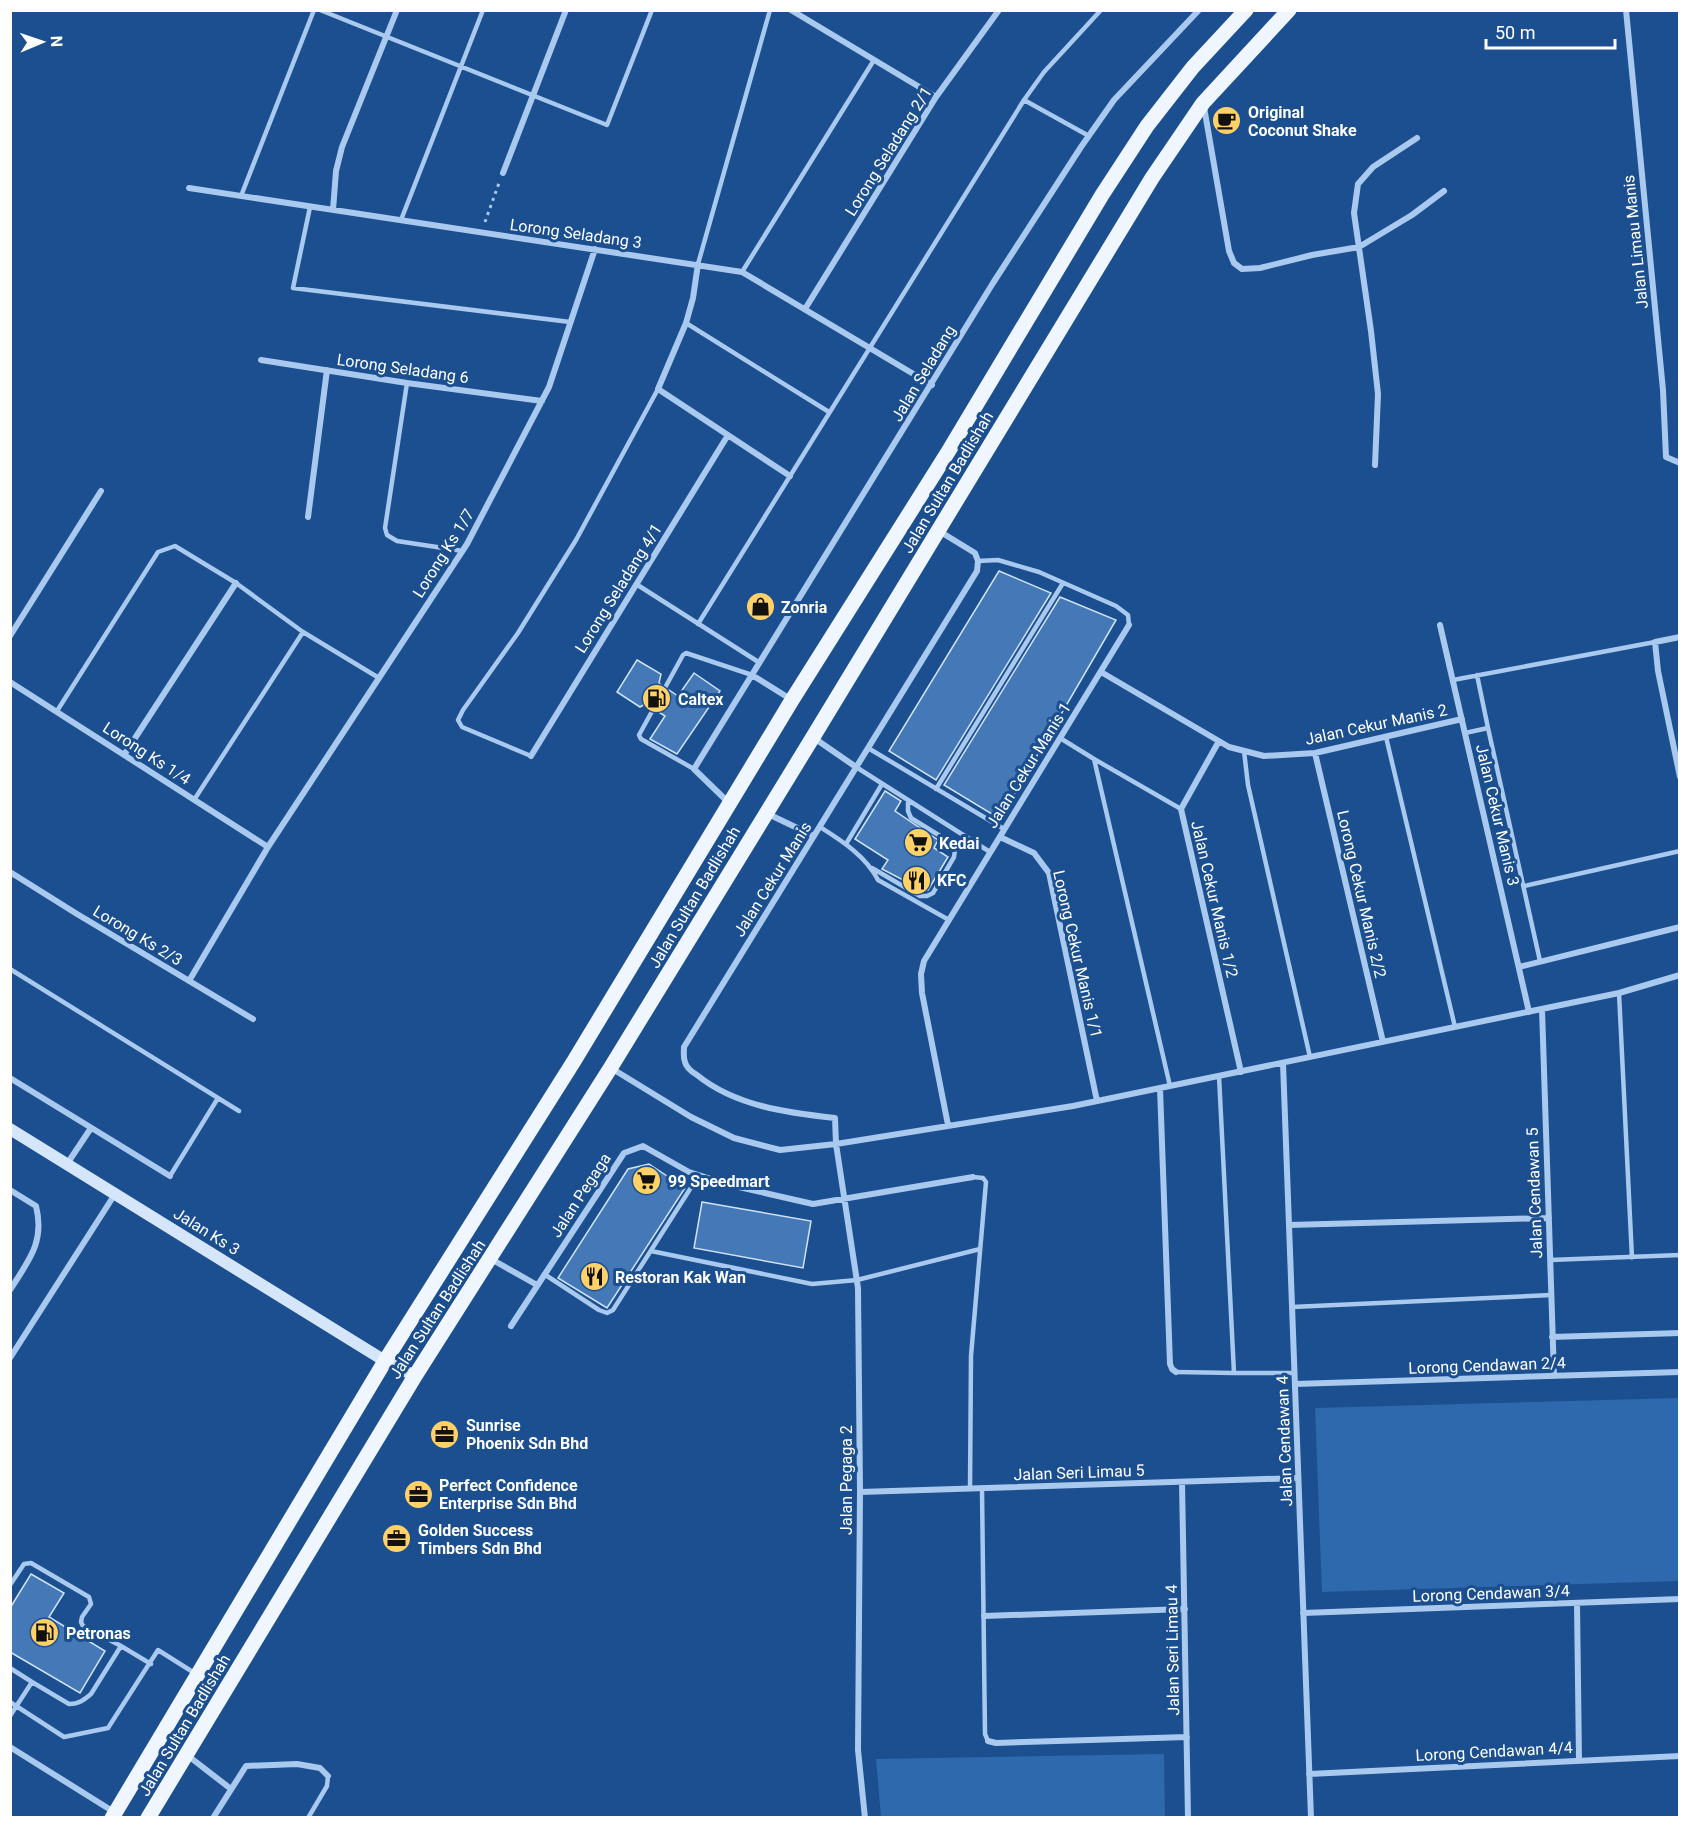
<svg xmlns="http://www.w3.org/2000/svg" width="1690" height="1828" font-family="Roboto,sans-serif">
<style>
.green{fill:#2e69ad}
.building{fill:#4478b7;stroke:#cfe3fa;stroke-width:1.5}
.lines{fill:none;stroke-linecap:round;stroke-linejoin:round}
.path{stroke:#a9c9ee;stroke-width:3;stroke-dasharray:3 4.5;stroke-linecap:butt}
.lane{stroke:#a9c9ee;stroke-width:4.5}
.street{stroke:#a9c9ee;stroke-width:6}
.secondary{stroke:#d6e6fa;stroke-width:12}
.primary{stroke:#f0f6ff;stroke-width:15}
.labels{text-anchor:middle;stroke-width:6;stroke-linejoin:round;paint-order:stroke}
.poi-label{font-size:16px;font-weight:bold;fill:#fff;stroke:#1b4f8f;text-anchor:start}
.street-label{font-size:16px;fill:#fff;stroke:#1b4f8f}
</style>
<rect width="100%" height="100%" fill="#1b4f8f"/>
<!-- green -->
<path class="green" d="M1679 1398V1581L1322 1592 1315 1408Z
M1164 1754 1165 1817H881L876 1759Z"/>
<!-- building -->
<path class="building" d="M999 571 1051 593 936 780 889 751Z
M1060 597 1116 620 1000 819 944 785Z
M637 660 661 674 659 683 661 685 650 706 645 704 640 707 617 692Z
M694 673 720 691 677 754 650 739 665 716 657 711 669 690 678 696Z
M885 791 901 801 895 811 938 840 934 848 948 857 928 890 924 891 882 869 888 860 855 839Z
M649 1164 685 1188 607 1308 558 1278 628 1169Z
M702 1202 811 1221 803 1268 694 1248Z
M31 1574 64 1593 49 1617 105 1651 80 1693 10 1652V1608Z"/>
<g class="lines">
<!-- path -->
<path class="path" d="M485 222 499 183"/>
<!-- lane -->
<path class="lane" d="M320 10 607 125 652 10
M1024 100 1089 136
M241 196 314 10
M310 207 293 288 570 322
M401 220 483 10
M698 264 770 10
M742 272 874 60
M686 323 829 412
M407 383 385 528 387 535 397 541 463 551
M978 561 998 560 1039 572 1116 606 1128 615 1129 625
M636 584 760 663
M698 624 1024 100 1044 72 1101 10
M303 632 379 678
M1477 675 1488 728
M1453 680 1655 642
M57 711 158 552 175 546 236 583 303 632 194 800
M1465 733 1488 728 1540 961
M1386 737 1455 1027
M1060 738 1094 759
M868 748 1004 829
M1244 751 1248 785 1310 1057
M531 756 462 727 458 720 463 710 518 633 576 540 658 389
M856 767 990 852
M694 769 641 739 639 735 683 655 686 653 752 675
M936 789 1063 583
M820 827C842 841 866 856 878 880L949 920
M846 844 882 784
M872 868 920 896H927L933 893 954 857 955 850 953 844 911 818 908 811V800
M1524 886 1680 851
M10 969 239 1111
M1619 993 1632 1258
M1219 1076 1234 1373H1295
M1170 1086 1094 759 1181 809
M170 1176 218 1098
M651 1251 812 1284 857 1280 980 1249
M1550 1260 1680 1255
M544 1274 599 1310 607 1313 613 1310 699 1175
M1292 1307 1551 1295
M1176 1372 1234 1373
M970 1489 971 1356 986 1182 983 1178 973 1177
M982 1489 985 1734 988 1741
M10 1585 24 1564 31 1563 89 1597 91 1604 82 1617 81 1622 83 1626 121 1646
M10 1668 32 1682
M10 1702 64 1737 108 1728 158 1650 196 1674
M10 1716 32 1682 69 1704C79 1704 84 1700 91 1694L121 1646 151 1664
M308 1818 327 1786 328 1776"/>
<!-- street -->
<path class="street" d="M791 10 936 97
M1626 10 1663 390 1666 457 1680 463
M1204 107 1229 251 1234 263 1242 269 1260 268 1312 255 1359 247 1412 215 1444 191
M503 173 566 10
M189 188 742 272 932 385
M333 210 336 171 342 147 397 10
M698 264 693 298 686 323 658 389 790 476
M805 309 936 97 999 10
M261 360 407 383 542 401
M1375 465 1378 394 1371 331 1354 213 1358 184 1373 167 1417 138
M308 517 327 370
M1440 625 1529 1012
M10 636 101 491
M1680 637 1655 642 1658 671 1680 777
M1101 672 1229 747 1264 756 1315 753 1462 719
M752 675 792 700
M10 682 268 847
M814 738 856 767
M1219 741 1181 809 1241 1072
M1315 753 1383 1042
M124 755 236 583
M531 756 728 435
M729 803 694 769 993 283 1081 147 1114 100 1199 10
M766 813 814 836
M1000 837 1034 853 1049 873 1097 1101
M10 872 77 914 253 1019
M1519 967 1680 927
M189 981 268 847 467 544 549 387 595 249
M1542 1009 1554 1376
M1283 1063 1311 1818
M611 1068 691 1117 734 1138 780 1150 836 1144 1073 1106 1619 993 1680 975
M10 1078 170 1176
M1160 1088 1170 1364 1172 1369 1176 1372
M948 1125 922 993 921 974 924 961 1129 625
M67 1164 91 1128
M10 1190 36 1206C45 1242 29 1260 10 1290
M1289 1225 1549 1218
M491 1259 537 1285
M511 1326 624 1153 643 1146 689 1172 730 1185 813 1204 973 1177
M1552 1337 1680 1333
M10 1358 115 1194
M1295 1384 1680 1372
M1182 1482 1188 1818
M860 1492 1298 1478
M1577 1603 1579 1761
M1303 1613 1680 1599
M984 1616 1185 1609
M988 1741 996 1743 1187 1737
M10 1747 114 1812
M187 1755 231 1789
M1309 1774 1680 1756
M213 1818 246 1766 297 1764 320 1768 328 1776
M865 1818 858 1750 860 1492 858 1288 836 1144 835 1118C788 1113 735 1106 697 1075 692 1072 686 1067 685 1062 683 1057 684 1052 684 1047L977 571 978 561 975 553 939 531"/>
<!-- secondary -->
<path class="secondary" d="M10 1129 385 1361 415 1376"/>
<!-- primary -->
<path class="primary" d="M112 1818 385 1361 574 1061 792 700 948 452 1102 195 1147 126 1193 67 1246 10
M148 1818 415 1376 611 1067 813 737 1152 178 1203 103 1289 10"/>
</g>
<!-- icons -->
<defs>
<symbol id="cafe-disc" viewBox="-11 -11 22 22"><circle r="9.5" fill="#ffd166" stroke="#1b4f8f"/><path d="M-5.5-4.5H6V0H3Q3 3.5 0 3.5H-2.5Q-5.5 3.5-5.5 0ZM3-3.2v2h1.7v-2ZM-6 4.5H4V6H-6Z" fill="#111"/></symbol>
<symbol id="shop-disc" viewBox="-11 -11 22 22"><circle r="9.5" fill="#ffd166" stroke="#1b4f8f"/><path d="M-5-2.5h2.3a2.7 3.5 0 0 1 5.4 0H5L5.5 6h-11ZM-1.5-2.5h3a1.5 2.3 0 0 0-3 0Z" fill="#111"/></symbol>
<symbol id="fuel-disc" viewBox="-11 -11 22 22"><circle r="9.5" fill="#ffd166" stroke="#1b4f8f"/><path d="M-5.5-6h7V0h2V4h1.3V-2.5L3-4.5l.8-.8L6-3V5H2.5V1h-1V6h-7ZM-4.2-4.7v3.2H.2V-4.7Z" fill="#111"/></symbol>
<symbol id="supermarket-disc" viewBox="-11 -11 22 22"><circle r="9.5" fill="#ffd166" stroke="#1b4f8f"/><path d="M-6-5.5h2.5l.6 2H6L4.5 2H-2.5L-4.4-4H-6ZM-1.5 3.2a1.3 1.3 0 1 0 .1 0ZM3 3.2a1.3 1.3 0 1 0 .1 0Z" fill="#111"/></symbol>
<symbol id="restaurant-disc" viewBox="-11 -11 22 22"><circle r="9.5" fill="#ffd166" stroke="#1b4f8f"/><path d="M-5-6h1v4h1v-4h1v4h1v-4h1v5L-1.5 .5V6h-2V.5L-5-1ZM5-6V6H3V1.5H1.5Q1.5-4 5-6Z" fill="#111"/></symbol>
<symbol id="office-disc" viewBox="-11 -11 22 22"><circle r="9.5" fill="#ffd166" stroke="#1b4f8f"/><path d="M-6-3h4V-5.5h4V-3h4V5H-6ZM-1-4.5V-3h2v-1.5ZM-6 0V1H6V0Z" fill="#111"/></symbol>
</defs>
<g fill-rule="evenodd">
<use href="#cafe-disc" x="1210" y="104" width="33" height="33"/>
<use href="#shop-disc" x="744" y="590" width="33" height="33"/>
<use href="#fuel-disc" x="640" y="682" width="33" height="33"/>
<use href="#supermarket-disc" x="902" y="826" width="33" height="33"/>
<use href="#restaurant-disc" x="900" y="864" width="33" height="33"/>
<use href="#supermarket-disc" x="630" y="1164" width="33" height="33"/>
<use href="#restaurant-disc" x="578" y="1260" width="33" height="33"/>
<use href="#office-disc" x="428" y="1418" width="33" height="33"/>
<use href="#office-disc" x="402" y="1478" width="33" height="33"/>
<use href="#office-disc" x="380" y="1522" width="33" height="33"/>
<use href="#fuel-disc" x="28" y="1616" width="33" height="33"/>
</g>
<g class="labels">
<!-- poi labels -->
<g class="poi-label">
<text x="1248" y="118">Original<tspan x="1248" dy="18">Coconut Shake</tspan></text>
<text x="781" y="613">Zonria</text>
<text x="678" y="705">Caltex</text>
<text x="939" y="849">Kedai</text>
<text x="937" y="886">KFC</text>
<text x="668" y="1187">99 Speedmart</text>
<text x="615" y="1283">Restoran Kak Wan</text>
<text x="466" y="1431">Sunrise<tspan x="466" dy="18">Phoenix Sdn Bhd</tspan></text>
<text x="439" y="1491">Perfect Confidence<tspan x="439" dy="18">Enterprise Sdn Bhd</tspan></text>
<text x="418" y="1536">Golden Success<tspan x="418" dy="18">Timbers Sdn Bhd</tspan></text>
<text x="66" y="1639">Petronas</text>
</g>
<!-- street labels -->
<g class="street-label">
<text transform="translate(888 151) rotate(-58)" y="6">Lorong Seladang 2/1</text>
<text transform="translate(576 233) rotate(8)" y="6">Lorong Seladang 3</text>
<text transform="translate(1635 242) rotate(-96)" y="6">Jalan Limau Manis</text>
<text transform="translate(403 368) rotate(8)" y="6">Lorong Seladang 6</text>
<text transform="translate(923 373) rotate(-59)" y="6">Jalan Seladang</text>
<text transform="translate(947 482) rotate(-59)" y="6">Jalan Sultan Badlishah</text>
<text transform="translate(443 553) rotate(-58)" y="6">Lorong Ks 1/7</text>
<text transform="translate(618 588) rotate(-58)" y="6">Lorong Seladang 4/1</text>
<text transform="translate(1376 724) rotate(-12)" y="6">Jalan Cekur Manis 2</text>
<text transform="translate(147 753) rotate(33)" y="6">Lorong Ks 1/4</text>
<text transform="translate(1028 765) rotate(-58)" y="6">Jalan Cekur Manis 1</text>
<text transform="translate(1498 815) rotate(77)" y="6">Jalan Cekur Manis 3</text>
<text transform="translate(772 879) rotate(-58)" y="6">Jalan Cekur Manis</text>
<text transform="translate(1362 894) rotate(77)" y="6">Lorong Cekur Manis 2/2</text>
<text transform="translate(694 897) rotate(-59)" y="6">Jalan Sultan Badlishah</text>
<text transform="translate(1215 899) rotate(77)" y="6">Jalan Cekur Manis 1/2</text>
<text transform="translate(138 935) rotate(31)" y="6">Lorong Ks 2/3</text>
<text transform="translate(1078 954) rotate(77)" y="6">Lorong Cekur Manis 1/1</text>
<text transform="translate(1534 1193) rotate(-92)" y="6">Jalan Cendawan 5</text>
<text transform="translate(580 1195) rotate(-57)" y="6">Jalan Pegaga</text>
<text transform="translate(207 1231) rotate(32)" y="6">Jalan Ks 3</text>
<text transform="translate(437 1309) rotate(-57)" y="6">Jalan Sultan Badlishah</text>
<text transform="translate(1487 1365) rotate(-2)" y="6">Lorong Cendawan 2/4</text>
<text transform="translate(1284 1441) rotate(-92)" y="6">Jalan Cendawan 4</text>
<text transform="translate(1079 1472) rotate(-2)" y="6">Jalan Seri Limau 5</text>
<text transform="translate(846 1480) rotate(-90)" y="6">Jalan Pegaga 2</text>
<text transform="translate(1491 1593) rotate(-2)" y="6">Lorong Cendawan 3/4</text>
<text transform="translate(1172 1650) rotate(-91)" y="6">Jalan Seri Limau 4</text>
<text transform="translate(184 1725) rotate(-59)" y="6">Jalan Sultan Badlishah</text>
<text transform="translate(1494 1751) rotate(-3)" y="6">Lorong Cendawan 4/4</text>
</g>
</g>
<!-- border -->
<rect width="1690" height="1828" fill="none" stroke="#ffffff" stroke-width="24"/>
<!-- north arrow -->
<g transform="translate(42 42) rotate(88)" stroke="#1b4f8f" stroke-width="4.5" paint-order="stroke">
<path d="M0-4.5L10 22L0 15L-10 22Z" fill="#ffffff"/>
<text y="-9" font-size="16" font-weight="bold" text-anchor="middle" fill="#ffffff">N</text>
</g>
<!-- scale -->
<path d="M1486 39v9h129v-9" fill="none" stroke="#ffffff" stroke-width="3"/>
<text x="1495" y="39" font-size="18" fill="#ffffff" stroke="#1b4f8f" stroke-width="4.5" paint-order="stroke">50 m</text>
</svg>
